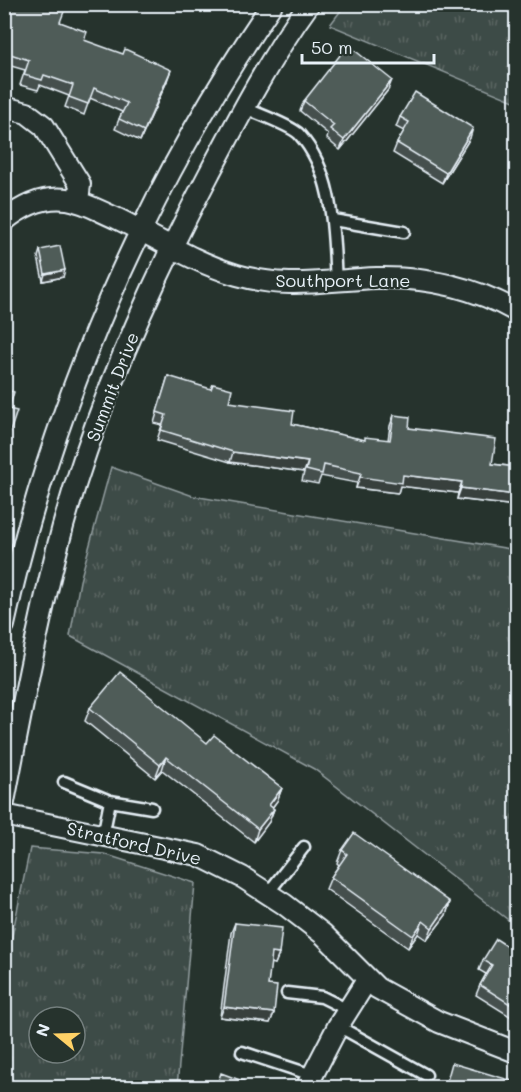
<svg xmlns="http://www.w3.org/2000/svg" width="521" height="1092" font-family="Mali,sans-serif">
<style>
.grass{fill:url(#grass-tufts);stroke:#939ea0;stroke-width:1.5;fill-rule:evenodd}
.lines{fill:none;stroke-linecap:round;stroke-linejoin:round}
.service-casing{stroke:#e8f1f8;stroke-width:15}
.minor-casing{stroke:#e8f1f8;stroke-width:24}
.service{stroke:#26332d;stroke-width:10}
.minor{stroke:#26332d;stroke-width:20}
.wall{fill:#454f4d;stroke:#e8f1f8;stroke-width:1.5}
.shaded-wall{fill:#38403e;stroke:#e8f1f8;stroke-width:1.5}
.building{fill:#505c59;stroke:#e8f1f8;stroke-width:1.5}
.labels{text-anchor:middle;stroke-width:4.5;stroke-linejoin:round;paint-order:stroke}
.street-label{font-size:18px;fill:#e8f1f8;stroke:#26332d}
</style>
<defs>
<pattern id="grass-tufts" width="24" height="20" patternUnits="userSpaceOnUse" patternTransform="scale(1.5)"><rect width="24" height="20" fill="#3e4b47"/><path d="M3 7l-1-3M5 7V3M7 7l1-3M15 17l-1-3M17 17v-4M19 17l1-3" fill="none" stroke="#5a6562"/></pattern>
</defs>
<rect width="100%" height="100%" fill="#26332d"/>
<filter id="ink" filterUnits="userSpaceOnUse"><feTurbulence type="fractalNoise" baseFrequency=".0167" numOctaves="2"/><feDisplacementMap in="SourceGraphic" scale="12" xChannelSelector="R" yChannelSelector="G"/><feConvolveMatrix kernelMatrix="1 2 1 2 8 2 1 2 1" color-interpolation-filters="sRGB"/></filter>
<g filter="url(#ink)">
<!-- grass -->
<path class="grass" d="M345 5H516V102L330 25Z
M111 467 193 496 516 550V926L314 769 70 636 80 581Z
M30 848 104 854 195 883 177 1087H5V970ZM39 1017H75V1053H39Z"/>
<g class="lines">
<defs>
<path id="service" d="M245 108C258 114 290 125 299 134 335 174 333 233 336 283
M333 220 404 232
M64 782 110 801 103 836
M110 801 152 808
M268 893 304 847
M287 993 322 997 348 1010
M338 1026 426 1075
M242 1052 312 1075"/>
<path id="minor" d="M4 107 27 113 44 126 80 184 78 202
M4 221C22 206 44 196 67 199 85 202 101 212 118 219 157 238 195 263 237 275 289 290 325 280 377 278 425 277 474 287 516 311
M4 625C52 403 144 192 272 4
M4 802C20 718 36 633 57 549 89 422 149 288 210 172 240 115 271 56 309 4
M4 815 198 855 242 877 284 904 323 934 377 988 439 1022 516 1052
M306 1088 338 1026 367 980"/>
</defs>
<!-- service casing -->
<use href="#service" class="service-casing"/>
<!-- minor casing -->
<use href="#minor" class="minor-casing"/>
<!-- service -->
<use href="#service" class="service"/>
<!-- minor -->
<use href="#minor" class="minor"/>
</g>
<!-- wall -->
<path class="wall" d="M4 4 60 22 84 40 167 81 140 141 115 129 122 112 90 98 84 115 65 107 69 96 40 85 38 90 20 85 25 70 4 64Z
M388 90 340 150 327 139 328 134 300 111 304 101Z
M400 117 470 138 442 183 393 153 397 143 404 131 396 127Z
M516 124V144L511 137Z
M40 250 63 277 43 281 38 257Z
M168 376 229 402 292 424 364 440H388L390 426 394 415 409 428 492 464 516 467V506L457 499 458 493 400 486 398 493 356 488 357 483 321 476 318 484 302 481 304 472 230 462 157 440 162 425 154 423Z
M90 708 207 743 282 788 277 801 272 808 274 809 269 822 254 842 162 770 155 778 85 721Z
M342 850 450 902 446 915 427 940 418 934 408 948 326 889 331 877 339 865 337 863Z
M235 923 279 954 275 964 270 963 268 985 274 1013 270 1023 220 1017 231 933Z
M516 952V1020L476 995 480 985 486 974 479 970 483 960Z"/>
<!-- shaded-wall -->
<path class="shaded-wall" d="M171 70 167 81 140 141 144 131Z
M392 80 388 90 340 150 344 140Z
M473 128 470 138 442 183 446 173Z
M65 270 63 277 43 281 45 274Z
M233 452 308 462 304 472 230 462Z
M403 475 462 482 458 493 400 486 398 493 356 488 360 477Z
M461 488 516 495V506L457 499Z
M166 757 162 770 155 778 160 765Z
M282 788 277 801 264 818 269 805Z
M274 809 269 822 254 842 258 829Z
M450 902 446 915 427 940 432 928Z
M423 921 418 934 408 948 413 936Z
M272 953 279 954 275 964 268 963Z
M224 1007 274 1013 270 1023 220 1017Z"/>
<!-- building -->
<path class="building" d="M4 4H50L65 9 60 22 87 32 84 40 123 54 125 49 171 70 144 131 119 119 127 103 94 88 88 104 69 97 73 85 44 75 42 80 24 75 29 60 4 52Z
M348 45 392 80 344 140 330 129 334 125 304 101Z
M415 92 473 128 446 173 397 143 409 122 400 117Z
M60 246 65 270 45 274 40 250Z
M168 376 211 389 213 384 232 389 229 402 294 411 292 424 365 440V437L390 440 394 415 410 417 409 428 496 439 492 464 516 467V495L461 488 462 482 403 475 402 483 360 477 361 473 324 465 322 474 306 470 308 462 233 452 161 430 166 415 157 412Z
M4 389 14 392 9 409 17 411 4 450Z
M120 672 207 743 214 735 282 788 269 805 274 809 258 829 166 757 160 765 90 708Z
M354 833 450 902 432 928 423 921 413 936 331 877 347 854 342 850Z
M235 923 282 928 279 954 272 953 268 985 277 986 274 1013 224 1007Z
M496 939 516 952V1008L480 985 492 965 483 960Z
M452 1063 516 1082V1088H445Z
M221 1073 245 1082 242 1088H216Z
M370 1082 379 1088H366Z
M389 1083 396 1088H386Z"/>
</g>
<g class="labels">
<!-- street labels -->
<g class="street-label">
<text x="343" y="287">Southport Lane</text>
<text transform="translate(113 387) rotate(-69)" y="6">Summit Drive</text>
<text transform="translate(134 844) rotate(13)" y="6">Stratford Drive</text>
</g>
</g>
<!-- margin -->
<rect width="521" height="1092" fill="none" stroke="#26332d" stroke-width="24"/>
<rect x="12" y="12" width="497" height="1068" fill="none" stroke="#e8f1f8" stroke-width="2" filter="url(#ink)"/>
<!-- north arrow -->
<g transform="translate(57 1035) rotate(289)"><circle r="28" fill="#26332d" stroke="#747f7e" stroke-width="1.5"/>
<path d="M0-4.5L10 22L0 15L-10 22Z" fill="#ffd166"/>
<text y="-9" font-size="16" font-weight="bold" text-anchor="middle" fill="#e8f1f8">N</text>
</g>
<!-- scale -->
<path d="M302 54v9h132v-9" fill="none" stroke="#e8f1f8" stroke-width="3"/>
<text x="311" y="54" font-size="18" fill="#e8f1f8" stroke="#26332d" stroke-width="4.5" paint-order="stroke">50 m</text>
</svg>
